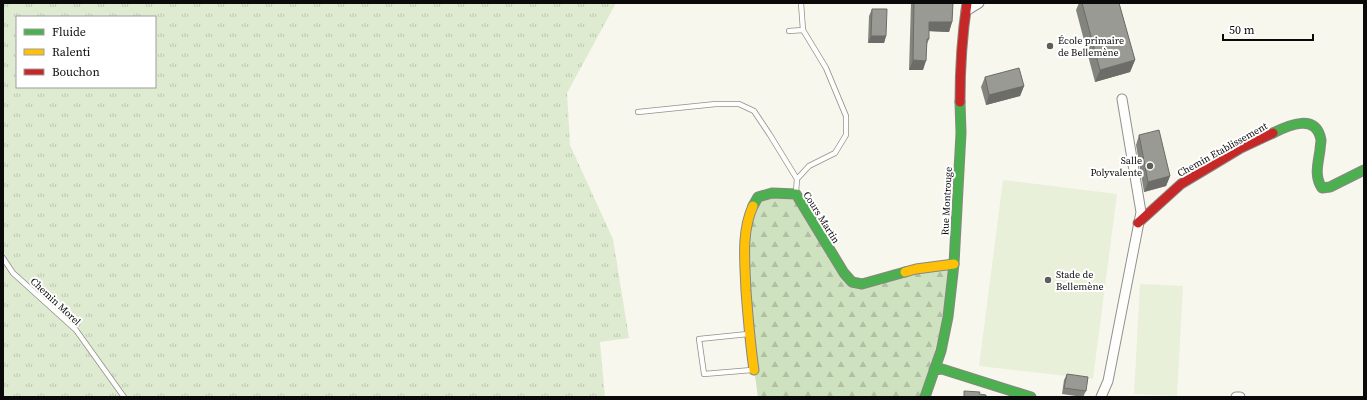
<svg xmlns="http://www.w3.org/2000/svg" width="1367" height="400" font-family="'Source Serif 4',serif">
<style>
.grass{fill:url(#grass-tufts);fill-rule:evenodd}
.forest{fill:url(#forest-firs)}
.pitch{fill:#e8f0d9}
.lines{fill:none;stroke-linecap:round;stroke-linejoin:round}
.lane-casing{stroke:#91918c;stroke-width:6}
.street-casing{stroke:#91918c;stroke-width:11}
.fast-casing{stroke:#888783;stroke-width:11}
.slow-casing{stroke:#888783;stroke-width:11}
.jam-casing{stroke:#888783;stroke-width:11}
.lane{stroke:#fefefc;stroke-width:4.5}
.street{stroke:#fefefc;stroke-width:9}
.fast{stroke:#4caf50;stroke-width:9}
.slow{stroke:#ffc107;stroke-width:9}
.jam{stroke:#c62828;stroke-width:9}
.wall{fill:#84847f}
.shaded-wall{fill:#6c6c68}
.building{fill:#9a9a94;stroke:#6c6c68}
.poi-dot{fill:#5d5d59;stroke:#fff;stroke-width:1.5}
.labels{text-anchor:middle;stroke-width:4;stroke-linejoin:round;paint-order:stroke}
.poi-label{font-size:10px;fill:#0a0a0a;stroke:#fff;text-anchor:start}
.street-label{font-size:10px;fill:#0a0a0a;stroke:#fff}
</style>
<defs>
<pattern id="grass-tufts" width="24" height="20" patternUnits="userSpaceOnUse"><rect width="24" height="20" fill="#deebd0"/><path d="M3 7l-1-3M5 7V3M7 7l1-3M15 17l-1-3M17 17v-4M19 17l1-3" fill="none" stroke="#bdc8b1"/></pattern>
<pattern id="forest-firs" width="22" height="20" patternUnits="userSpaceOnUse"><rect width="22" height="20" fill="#cee2bf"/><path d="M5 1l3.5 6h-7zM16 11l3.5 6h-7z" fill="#b0c1a3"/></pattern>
</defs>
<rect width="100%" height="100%" fill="#f8f7ed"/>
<!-- grass -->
<path class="grass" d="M3 3H616L567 93 570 145 613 239 629 338 600 342 605 397H3ZM17 17H155V87H17Z"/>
<!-- forest -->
<path class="forest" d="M796 194 852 282 954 264 925 397H758L749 334 744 253 758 197Z"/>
<!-- pitch -->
<path class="pitch" d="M1003 180 1117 194 1093 379 979 366Z
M1140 284 1183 286 1177 396 1134 394Z"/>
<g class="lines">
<defs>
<path id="lane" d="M789 31 803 30
M638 112 716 104H739L754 111 770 135 797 179 796 192
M797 179 809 166 835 153 846 135V116L826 68 803 30 801 3
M3 258 13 273 76 330 124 397
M748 334 699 339 704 374 752 370"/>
<path id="street" d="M966 11 979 3
M1101 397 1108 381 1141 212 1122 99
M1236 397H1240"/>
<path id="fast" d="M1273 133C1289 125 1316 113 1321 140 1321 143 1320 147 1320 150 1318 164 1314 176 1322 188L1330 187 1364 170
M753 206 758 197 772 193 796 194 844 273 852 282 862 284 905 272
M934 370 942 369 1031 397
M925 397 941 351 948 317 954 264 961 133 960 102"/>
<path id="slow" d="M753 206C741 232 745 263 746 291 748 317 750 343 754 370
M905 272 916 269 954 264"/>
<path id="jam" d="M960 102C960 69 962 36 967 3
M1138 223 1181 184 1241 148 1273 133"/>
</defs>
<!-- lane casing -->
<use href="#lane" class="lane-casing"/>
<!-- street casing -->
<use href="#street" class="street-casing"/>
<!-- fast casing -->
<use href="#fast" class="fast-casing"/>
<!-- slow casing -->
<use href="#slow" class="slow-casing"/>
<!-- jam casing -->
<use href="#jam" class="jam-casing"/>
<!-- lane -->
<use href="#lane" class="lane"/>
<!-- street -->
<use href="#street" class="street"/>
<!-- fast -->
<use href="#fast" class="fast"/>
<!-- slow -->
<use href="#slow" class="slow"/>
<!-- jam -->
<use href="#jam" class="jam"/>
</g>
<!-- wall -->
<path class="wall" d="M911 3H953L952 22 949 32 929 31V39L927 44 923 70H909Z
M1079 3H1119L1135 60 1130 72 1095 82 1076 10Z
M872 9 886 36 884 43H868L869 16Z
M985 77 1024 86 1020 96 986 105 981 87Z
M1139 135 1170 176 1166 186 1144 192 1136 145Z
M1067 374 1086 391 1083 397 1062 394 1064 380Z"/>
<!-- shaded-wall -->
<path class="shaded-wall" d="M929 22H952L949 32 926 31Z
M871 36H886L884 43H868Z
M913 60 926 61 923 70H909Z
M1135 60 1130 72 1095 82 1100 70Z
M1024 86 1020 96 986 105 989 95Z
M1170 176 1166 186 1144 192 1148 182Z"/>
<!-- building -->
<path class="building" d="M914 3H953L952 22H929V39H927L926 61 913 60Z
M1082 3H1119L1135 60 1100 70Z
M872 9H887L886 36H871Z
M1019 68 1024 86 989 95 985 77Z
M1159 130 1170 176 1148 182 1139 135Z
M1067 374 1088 377 1086 391 1064 388Z
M964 391 980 392 979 394 986 395V397H964Z"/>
<!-- markers -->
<g class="poi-dot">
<circle cx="1050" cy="46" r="4"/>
<circle cx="1150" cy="166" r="4"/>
<circle cx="1048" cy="280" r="4"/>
</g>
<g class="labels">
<!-- poi labels -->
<g class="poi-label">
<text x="1058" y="44">École primaire<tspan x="1058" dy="12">de Bellemène</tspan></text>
<text x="1142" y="164" text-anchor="end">Salle<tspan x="1142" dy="12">Polyvalente</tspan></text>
<text x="1056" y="278">Stade de<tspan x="1056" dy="12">Bellemène</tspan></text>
</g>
<!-- street labels -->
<g class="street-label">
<text transform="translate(1222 149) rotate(-29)" y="4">Chemin Etablissement</text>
<text transform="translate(946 201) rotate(-87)" y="4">Rue Montrouge</text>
<text transform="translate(822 217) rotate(58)" y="4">Cours Martin</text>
<text transform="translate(56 301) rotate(43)" y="4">Chemin Morel</text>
</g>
</g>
<!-- border -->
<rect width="1367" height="400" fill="none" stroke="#0a0a0a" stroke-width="8"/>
<!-- legend -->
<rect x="16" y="16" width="140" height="72" fill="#ffffff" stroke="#9d9d9d"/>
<rect x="24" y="29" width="20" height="6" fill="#4caf50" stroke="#9d9d9d"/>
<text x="52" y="36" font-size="12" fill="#0a0a0a">Fluide</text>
<rect x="24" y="49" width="20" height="6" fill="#ffc107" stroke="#9d9d9d"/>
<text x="52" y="56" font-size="12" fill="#0a0a0a">Ralenti</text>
<rect x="24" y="69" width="20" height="6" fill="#c62828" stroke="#9d9d9d"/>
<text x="52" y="76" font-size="12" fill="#0a0a0a">Bouchon</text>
<!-- scale -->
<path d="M1223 34v6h90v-6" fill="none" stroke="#0a0a0a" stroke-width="2"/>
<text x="1229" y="34" font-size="12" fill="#0a0a0a" stroke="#ffffff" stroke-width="3" paint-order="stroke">50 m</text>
</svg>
